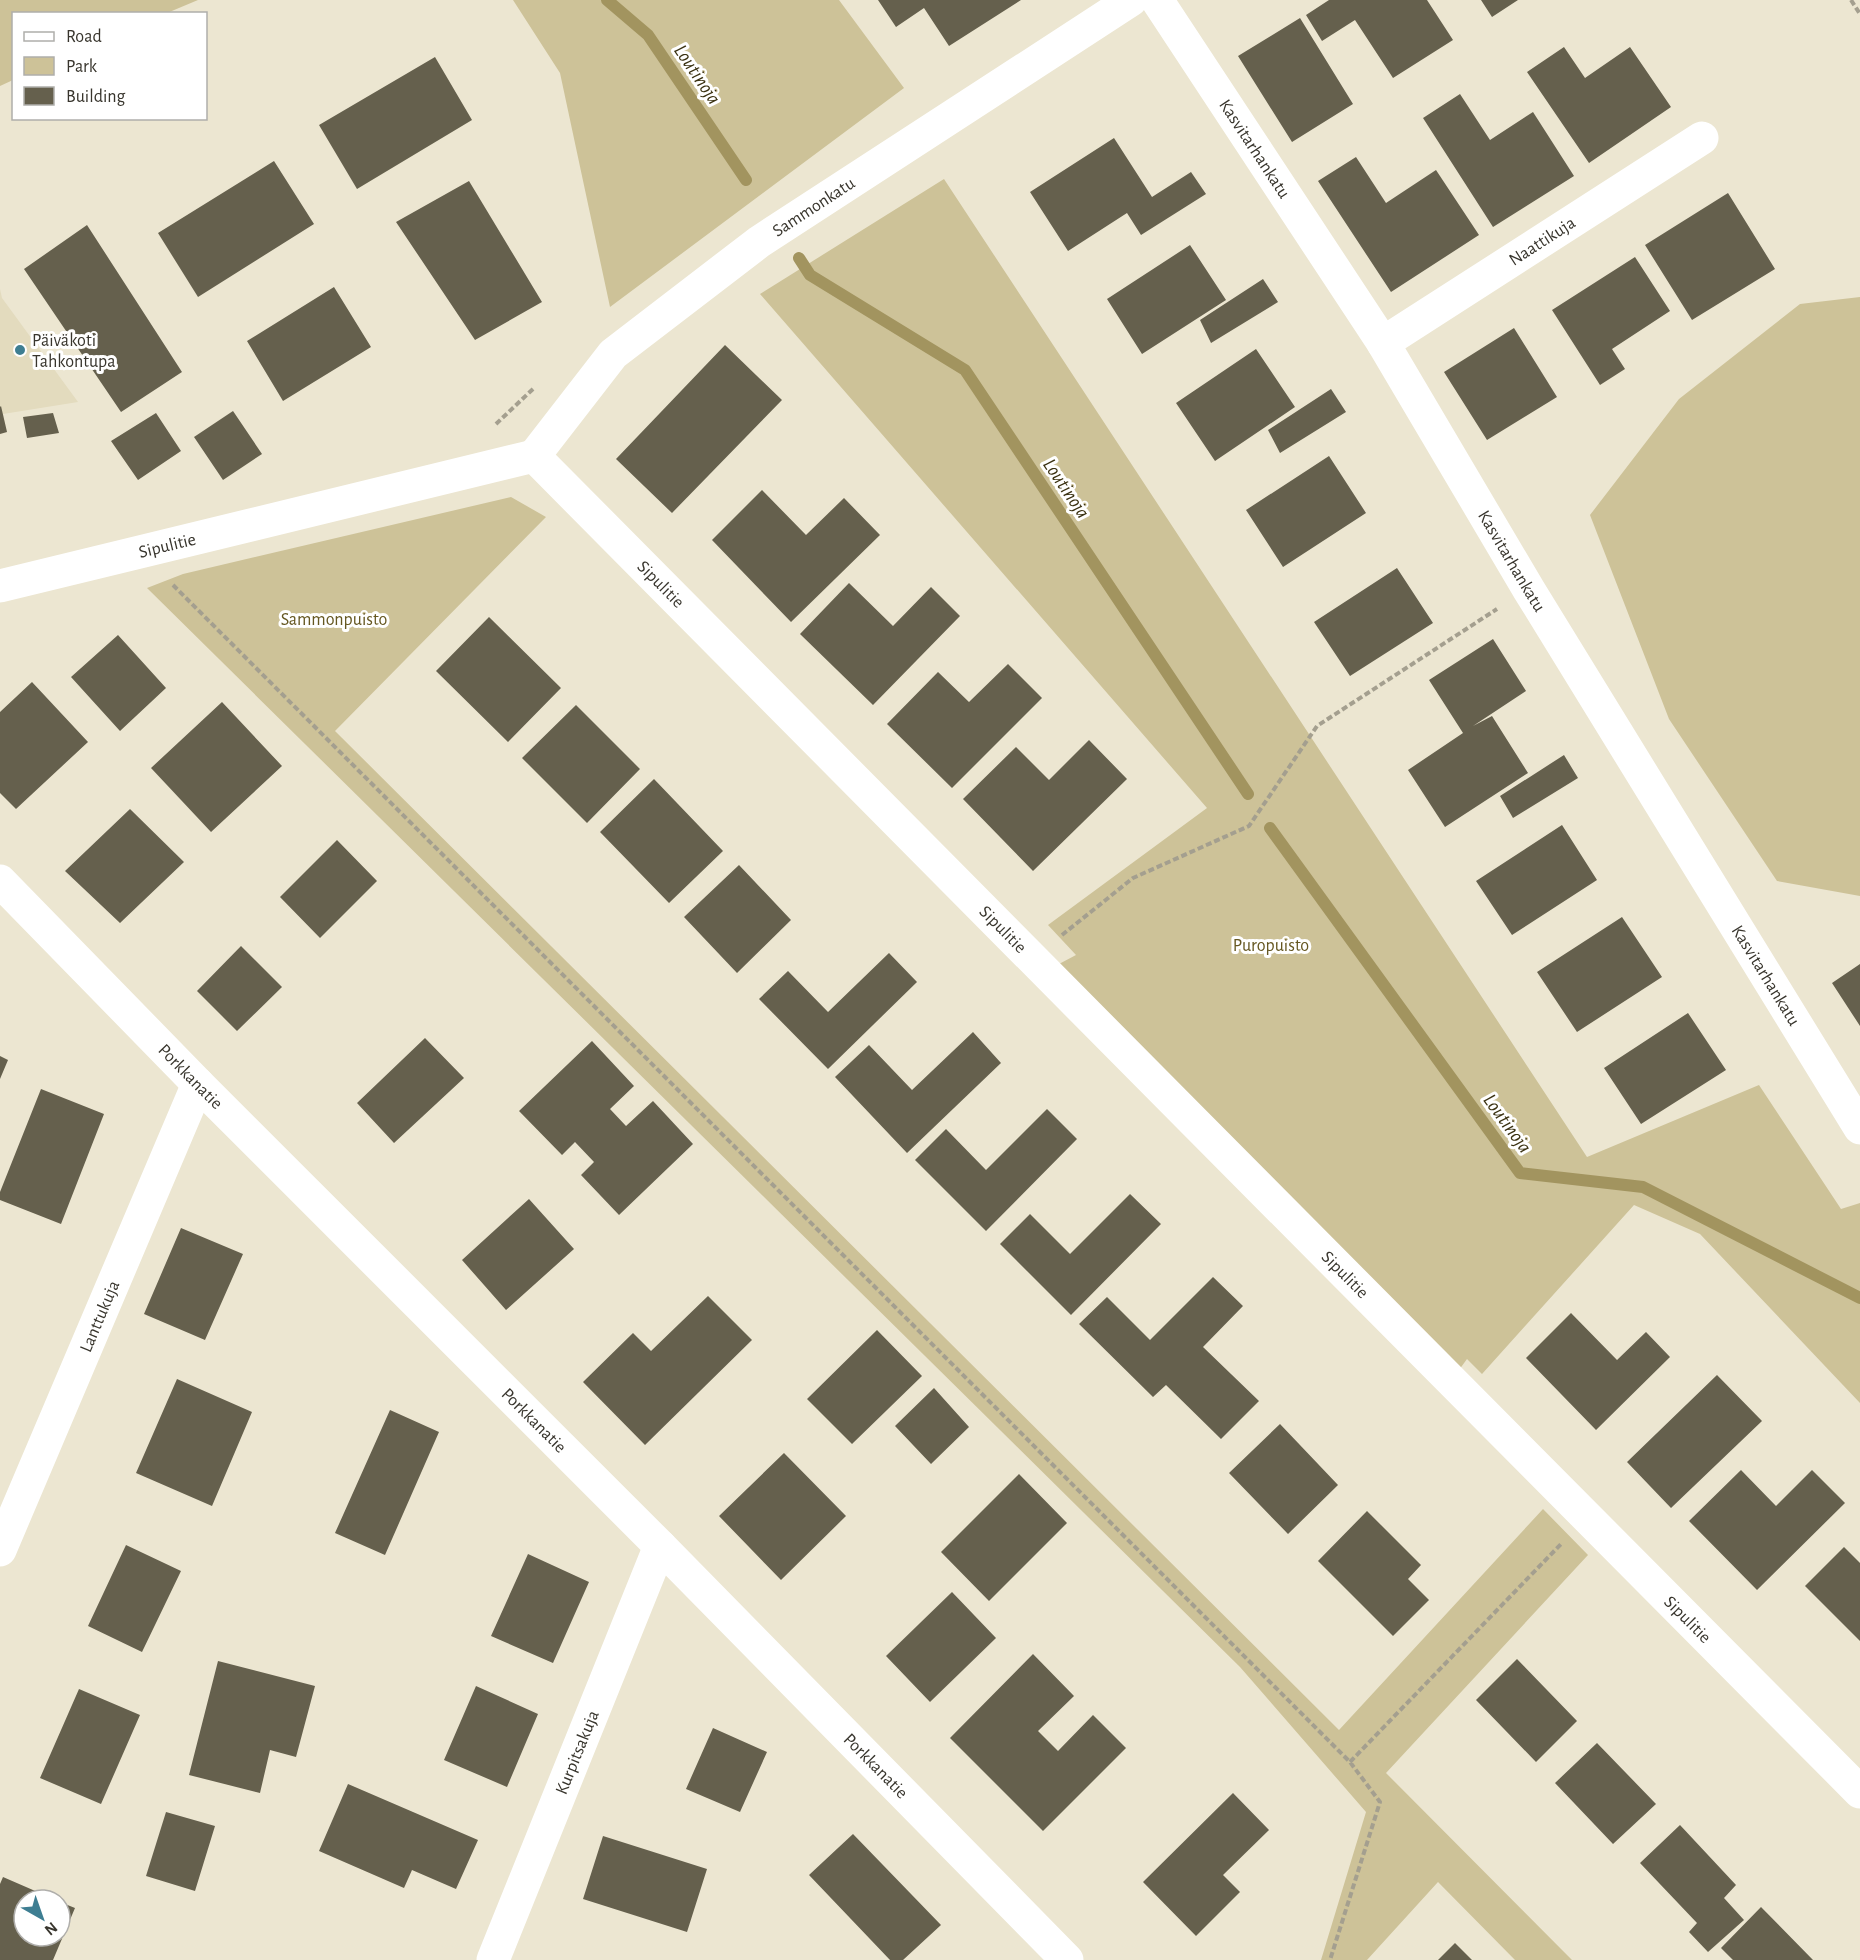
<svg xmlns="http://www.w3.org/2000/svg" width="1860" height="1960" font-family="'Alegreya Sans',sans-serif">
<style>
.built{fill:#e3dbbe}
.green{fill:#cdc298}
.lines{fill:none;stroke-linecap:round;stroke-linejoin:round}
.stream{stroke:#a2945f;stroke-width:12}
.building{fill:#65604d}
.path{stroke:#a49f8f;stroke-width:4;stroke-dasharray:6 3;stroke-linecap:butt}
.minor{stroke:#fff;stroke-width:33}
.poi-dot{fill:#3e7e92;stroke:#fff;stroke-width:2}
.labels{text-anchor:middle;stroke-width:6;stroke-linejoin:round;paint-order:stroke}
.street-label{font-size:18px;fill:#38352d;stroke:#fff}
.poi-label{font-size:18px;fill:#38352d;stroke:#fff;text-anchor:start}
.park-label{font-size:18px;fill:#655721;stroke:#fff}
.water-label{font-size:20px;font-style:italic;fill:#3b3212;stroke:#fff}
</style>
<rect width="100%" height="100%" fill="#ece6d1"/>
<!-- built -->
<path class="built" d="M0 289 2 298 78 402 3 414 7 432 0 434Z"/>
<!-- green -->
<path class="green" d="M0 0H198L167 13 14 14 13 80 0 86Z
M513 0H839L904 88 610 307 560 73Z
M944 179 1587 1157 1759 1085 1841 1209 1860 1203V1403L1700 1234 1634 1205 1482 1374 1467 1359 1459 1370 1059 964 1076 955 1048 925 1207 808 760 294Z
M1860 297V896L1777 881 1669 719 1590 515 1679 399 1800 304Z
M511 497 546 517 335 731 1339 1730 1543 1509 1588 1555 1386 1773 1572 1960H1515L1438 1882 1367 1960H1321L1366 1812 1240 1667 147 588 183 574Z"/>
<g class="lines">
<!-- stream -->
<path class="stream" d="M607 0 648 35 746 180
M799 258 810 275 965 370 1248 794
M1270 828 1520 1173 1643 1187 1860 1298"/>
</g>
<!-- building -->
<path class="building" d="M878 0H1021L949 46 924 8 896 27Z
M1329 0H1427L1453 40 1393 78 1355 20 1322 41 1306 15Z
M1481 0H1518L1492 17Z
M1300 18 1353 104 1292 142 1238 56Z
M1564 47 1585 78 1630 47 1671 107 1589 163 1527 72Z
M435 57 472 120 357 189 319 125Z
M1460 94 1490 140 1533 112 1574 176 1493 227 1423 118Z
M1114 138 1152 197 1191 172 1206 194 1141 235 1127 213 1068 251 1030 192Z
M1356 157 1386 203 1436 170 1479 235 1391 292 1318 181Z
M274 161 314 224 198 297 158 233Z
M469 181 542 302 475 340 396 222Z
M1728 193 1775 269 1692 320 1645 245Z
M87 225 182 372 121 412 24 269Z
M1190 245 1226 300 1142 354 1107 299Z
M1635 257 1670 311 1612 349 1625 369 1600 385 1552 310Z
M1263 279 1278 302 1211 343 1200 320Z
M334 287 371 347 283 401 247 341Z
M1514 328 1557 397 1487 440 1444 372Z
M725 345 782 400 672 513 616 459Z
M1256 349 1295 407 1215 461 1176 403Z
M1331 389 1346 412 1280 453 1268 430Z
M1 406 7 432 0 434V407Z
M233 411 262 454 223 480 194 437Z
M53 413 59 433 27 438 23 417Z
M156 413 181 451 138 480 111 441Z
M1329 456 1366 513 1283 567 1246 510Z
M762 490 806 535 844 498 880 535 791 622 712 540Z
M1397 568 1433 623 1350 676 1314 622Z
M849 583 893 626 931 587 960 616 873 705 800 634Z
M489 617 561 688 508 742 436 671Z
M118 635 166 688 120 731 71 677Z
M1493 639 1526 691 1473 726 1492 716 1528 773 1445 827 1408 770 1463 733 1429 680Z
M1008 664 1042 698 952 788 887 724 938 672 969 702Z
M32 682 88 742 16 809 0 793V712Z
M222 702 282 766 211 832 151 768Z
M576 705 640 769 587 823 522 758Z
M1089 740 1127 779 1033 871 963 799 1016 747 1049 780Z
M1564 755 1578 778 1513 818 1500 796Z
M654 779 723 851 669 903 600 832Z
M130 809 184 862 120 923 65 871Z
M1562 825 1597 880 1512 935 1476 881Z
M337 840 377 881 320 938 280 897Z
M739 865 791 920 737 973 684 917Z
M1622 917 1662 977 1577 1032 1537 972Z
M241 946 282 987 237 1031 197 991Z
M889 953 917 982 828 1069 759 999 788 971 828 1012Z
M1860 964V1026L1832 983Z
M1688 1013 1726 1070 1641 1124 1604 1068Z
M973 1032 1001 1063 907 1153 835 1077 869 1045 912 1090Z
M425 1038 464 1078 394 1143 357 1103Z
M592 1041 634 1086 610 1109 626 1126 653 1101 693 1144 619 1215 581 1175 594 1162 575 1142 562 1155 519 1111Z
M0 1056 8 1060 0 1079Z
M41 1089 104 1114 61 1224 0 1200V1192Z
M1047 1109 1077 1139 986 1231 915 1160 946 1129 986 1170Z
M1130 1194 1161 1224 1071 1315 1000 1244 1030 1214 1070 1254Z
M529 1199 574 1249 506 1310 462 1260Z
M181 1228 243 1254 205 1340 144 1314Z
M1213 1277 1243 1306 1203 1347 1259 1401 1221 1439 1166 1385 1153 1397 1079 1324 1107 1297 1150 1340Z
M708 1296 752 1340 645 1445 583 1382 633 1333 651 1351Z
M1571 1313 1617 1360 1646 1332 1670 1357 1596 1430 1526 1358Z
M877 1330 922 1376 852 1444 807 1399Z
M1717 1375 1762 1421 1671 1508 1627 1462Z
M177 1379 252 1412 212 1506 136 1473Z
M934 1388 969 1427 931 1464 895 1426Z
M390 1410 439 1432 385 1555 335 1533Z
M1280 1424 1338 1485 1288 1534 1229 1473Z
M784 1453 846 1516 781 1580 719 1516Z
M1741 1470 1776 1506 1812 1470 1845 1503 1757 1590 1689 1521Z
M1019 1474 1067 1523 989 1601 941 1552Z
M1367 1511 1421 1565 1408 1579 1429 1600 1393 1636 1318 1561Z
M126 1545 181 1571 142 1652 88 1626Z
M1844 1547 1860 1563V1641L1805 1586Z
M528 1554 589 1582 553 1663 491 1636Z
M952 1592 996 1638 930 1702 886 1656Z
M1033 1654 1074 1696 1038 1731 1058 1751 1093 1715 1126 1748 1043 1831 950 1738Z
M1517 1659 1577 1721 1536 1762 1476 1700Z
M218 1661 315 1686 296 1757 270 1750 260 1793 189 1775Z
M476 1686 538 1714 507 1787 444 1760Z
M79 1689 140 1715 101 1804 40 1778Z
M713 1728 767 1752 740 1812 686 1789Z
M1597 1743 1656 1804 1613 1844 1555 1783Z
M348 1784 478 1840 456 1889 412 1870 404 1888 319 1851Z
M1233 1793 1269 1830 1223 1875 1240 1892 1196 1936 1143 1882Z
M166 1812 215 1826 195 1891 146 1876Z
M1680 1825 1736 1885 1724 1898 1744 1920 1708 1952 1689 1932 1697 1923 1640 1863Z
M853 1834 941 1925 903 1960H890L809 1875Z
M603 1836 707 1869 687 1932 583 1899Z
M3 1877 56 1900H24V1936H60V1902L75 1908 53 1960H0V1884Z
M1761 1907 1813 1960H1733L1721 1948Z
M1455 1943 1472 1960H1438Z"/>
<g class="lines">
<!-- path -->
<path class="path" d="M1851 0 1860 14
M496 424 534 388
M173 585 1350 1762 1380 1802 1330 1960
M1062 935 1133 878 1249 826 1317 726 1497 609
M1350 1762 1561 1544"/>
<!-- minor -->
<g class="minor">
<path id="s1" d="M1157 0 1383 343 1529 590 1860 1128"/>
<path id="s2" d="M1383 343 1702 138"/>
<path id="s3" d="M534 456 613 354 759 242 1131 0"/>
<path id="s4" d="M0 586 534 456C976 901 1417 1348 1860 1792"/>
<path id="s5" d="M0 881 198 1084 660 1546 1067 1960"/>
<path id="s6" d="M0 1550 198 1084"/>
<path id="s7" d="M493 1960 660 1546"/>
</g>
</g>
<!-- markers -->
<circle class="poi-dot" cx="20" cy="350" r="6"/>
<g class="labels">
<!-- street labels -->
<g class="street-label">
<text dy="6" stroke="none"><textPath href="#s1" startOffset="178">Kasvitarhankatu</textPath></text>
<text dy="6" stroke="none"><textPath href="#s3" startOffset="378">Sammonkatu</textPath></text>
<text dy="6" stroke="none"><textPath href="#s2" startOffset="189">Naattikuja</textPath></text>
<text dy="6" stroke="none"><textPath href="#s4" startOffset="172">Sipulitie</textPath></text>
<text dy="6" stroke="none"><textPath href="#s1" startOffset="664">Kasvitarhankatu</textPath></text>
<text dy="6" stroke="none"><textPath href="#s4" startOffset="730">Sipulitie</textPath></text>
<text dy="6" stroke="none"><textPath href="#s4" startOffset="1216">Sipulitie</textPath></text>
<text dy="6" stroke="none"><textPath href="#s1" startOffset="1150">Kasvitarhankatu</textPath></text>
<text dy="6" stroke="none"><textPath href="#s5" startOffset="273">Porkkanatie</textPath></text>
<text dy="6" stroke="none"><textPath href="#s4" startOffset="1702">Sipulitie</textPath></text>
<text dy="6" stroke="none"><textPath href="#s6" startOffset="254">Lanttukuja</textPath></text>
<text dy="6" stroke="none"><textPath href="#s5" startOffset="759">Porkkanatie</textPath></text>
<text dy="6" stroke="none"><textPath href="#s4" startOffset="2188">Sipulitie</textPath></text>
<text dy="6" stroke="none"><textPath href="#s7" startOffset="224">Kurpitsakuja</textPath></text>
<text dy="6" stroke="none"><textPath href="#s5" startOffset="1245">Porkkanatie</textPath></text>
</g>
<!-- poi labels -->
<g class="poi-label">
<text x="32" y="346">Päiväkoti<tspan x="32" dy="21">Tahkontupa</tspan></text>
</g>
<!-- park labels -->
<g class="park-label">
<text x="334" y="625">Sammonpuisto</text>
<text x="1271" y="951">Puropuisto</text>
</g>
<!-- water labels -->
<g class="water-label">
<text transform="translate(698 74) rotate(56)" y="7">Loutinoja</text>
<text transform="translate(1067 488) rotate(56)" y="7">Loutinoja</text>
<text transform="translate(1508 1123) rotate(54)" y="7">Loutinoja</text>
</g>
</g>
<!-- legend -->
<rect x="12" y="12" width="195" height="108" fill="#ffffff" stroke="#afaeab" stroke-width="1.5"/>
<rect x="24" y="32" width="30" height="9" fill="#ffffff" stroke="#afaeab" stroke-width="1.5"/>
<text x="66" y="42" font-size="18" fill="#38352d">Road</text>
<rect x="24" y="57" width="30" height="18" fill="#cdc298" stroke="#afaeab" stroke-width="1.5"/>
<text x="66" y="72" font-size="18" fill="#38352d">Park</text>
<rect x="24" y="87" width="30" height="18" fill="#65604d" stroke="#afaeab" stroke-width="1.5"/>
<text x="66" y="102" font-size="18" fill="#38352d">Building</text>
<!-- north arrow -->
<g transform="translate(42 1918) rotate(140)"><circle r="28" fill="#ffffff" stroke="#afaeab" stroke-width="1.5"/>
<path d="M0-4.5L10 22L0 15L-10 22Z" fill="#3e7e92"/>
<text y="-9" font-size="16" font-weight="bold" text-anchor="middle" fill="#38352d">N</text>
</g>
</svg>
